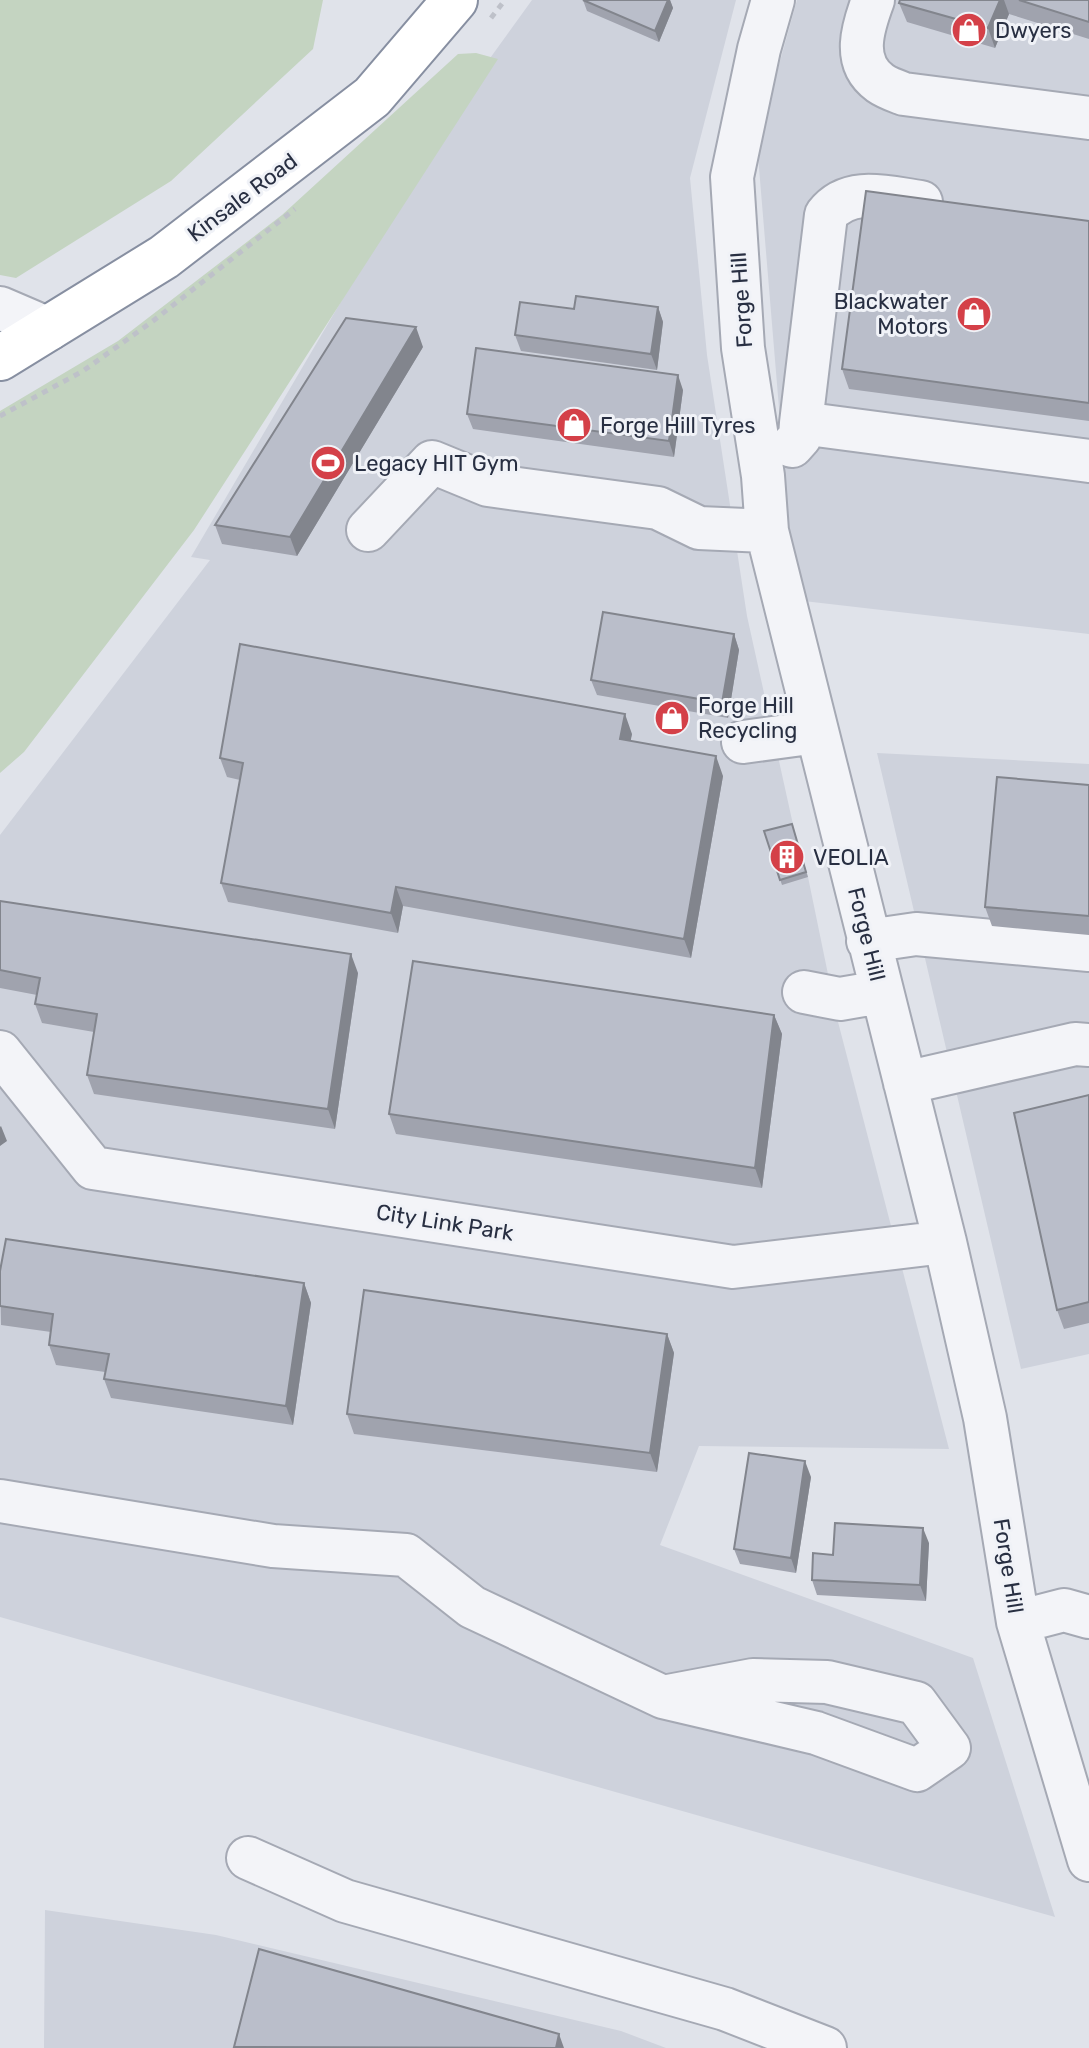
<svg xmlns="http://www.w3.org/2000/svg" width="1089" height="2048" font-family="Rubik,sans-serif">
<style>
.built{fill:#ced2dc}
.green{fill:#c4d4c1}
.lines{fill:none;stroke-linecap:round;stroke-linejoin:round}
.minor-casing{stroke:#a5a9b4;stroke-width:46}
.highway-casing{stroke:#878fa1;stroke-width:48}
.path{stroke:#bec1c9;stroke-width:5;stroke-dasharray:6 6;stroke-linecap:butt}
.minor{stroke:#f3f4f8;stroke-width:42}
.highway{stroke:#fff;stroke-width:44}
.wall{fill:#a0a3ae}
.shaded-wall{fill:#82858d}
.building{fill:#babeca;stroke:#82858d;stroke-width:2}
.labels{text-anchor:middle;stroke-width:6;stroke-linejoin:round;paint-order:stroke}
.poi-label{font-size:22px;fill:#282f42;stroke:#f0f2f7;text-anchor:start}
.street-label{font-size:22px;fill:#282f42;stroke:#f0f2f7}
</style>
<rect width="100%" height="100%" fill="#e0e3ea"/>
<!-- built -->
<path class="built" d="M532 0H736L690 178 707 355 747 616 794 829 808 877 837 1018 949 1449 699 1446 660 1545 973 1658 1055 1917 0 1617V835L210 560 191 557 457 104Z
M797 0H1089V634L795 600 757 144Z
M877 753 1089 764V1354L1021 1369Z
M45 1910 216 1935 621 2031 666 2048H44Z"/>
<!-- green -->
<path class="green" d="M0 0H323L313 49 171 181 16 278 0 275Z
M476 53 498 59 194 530 24 752 0 773V411L118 341 282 215 458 54Z"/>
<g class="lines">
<defs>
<path id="minor" d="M773 0 759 49 732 177 743 348 763 476 767 531 945 1242 985 1418 1018 1622 1089 1860
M873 0C863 27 851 62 880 83 887 88 896 91 904 94L1089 118
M0 308 49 329
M801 423 826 215C849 185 889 198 921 202
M792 446 800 437 801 423 1089 461
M368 530 432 462 488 485 658 508 699 528 767 531
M743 742 817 732
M868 941 916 934 1089 950
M804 992 840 999 881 992
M0 1052 93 1168 733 1267 945 1242
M905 1083 1075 1044 1089 1045
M0 1501 273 1546 406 1555 472 1607 663 1697 816 1733 917 1770 949 1748 916 1703 827 1682 753 1680 663 1697
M1018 1622 1064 1610 1089 1617
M248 1858 345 1901 725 2009 825 2048"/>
<path id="highway" d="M0 358 164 257 372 97 455 0"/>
</defs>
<!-- minor casing -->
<use href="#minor" class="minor-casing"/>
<!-- highway casing -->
<use href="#highway" class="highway-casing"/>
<!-- path -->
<path class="path" d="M491 18 505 0
M0 416 83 371 153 321 295 209"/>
<!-- minor -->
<use href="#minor" class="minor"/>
<!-- highway -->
<use href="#highway" class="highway"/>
</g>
<!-- wall -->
<path class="wall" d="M583 0H670L673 8 659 42 587 11Z
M900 0H1089V39L1009 14 995 48 907 22 899 3Z
M1089 221V421L849 389 842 369Z
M658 307 663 322 657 370 521 351 515 335 574 309Z
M423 347 297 556 222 544 215 525Z
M683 390 674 457 473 429 467 414Z
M734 634 739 650 728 718 597 695 591 680Z
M632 734 630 741 723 776 691 958 403 906 398 933 228 902 221 883 240 780 227 777 220 758Z
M1089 785V935L992 926 985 907Z
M792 824 808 877 782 885 764 831Z
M0 901 358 973 335 1129 94 1094 87 1075 94 1032 42 1023 35 1004 37 995 0 988Z
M774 1015 782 1034 762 1188 396 1134 389 1114Z
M1089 1095V1323L1064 1329 1057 1310Z
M0 1271 304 1283 311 1303 293 1425 111 1398 104 1379 105 1372 56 1365 49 1345 51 1332 1 1325Z
M667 1334 674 1353 657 1472 354 1434 347 1414Z
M811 1477 796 1573 740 1564 734 1549Z
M929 1543 926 1601 817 1595 812 1580 833 1555Z"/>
<!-- shaded-wall -->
<path class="shaded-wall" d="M668 0H670L673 8 659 42 655 31Z
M1000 0H1004L1009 14 995 48 988 28Z
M658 307 663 322 657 370 651 354Z
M416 327 423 347 297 556 290 537Z
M678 375 683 390 674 457 669 441Z
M734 634 739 650 728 718 722 703Z
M625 714 632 734 627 759 620 739Z
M716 756 723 776 691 958 684 939Z
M396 887 403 906 398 933 391 913Z
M351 954 358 973 335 1129 328 1109Z
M774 1015 782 1034 762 1188 755 1168Z
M1 1126 7 1141 0 1146V1127Z
M304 1283 311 1303 293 1425 286 1406Z
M667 1334 674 1353 657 1472 650 1453Z
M805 1461 811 1477 796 1573 791 1558Z
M923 1528 929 1543 926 1601 920 1585Z
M559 2034 564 2048H556Z"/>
<!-- building -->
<path class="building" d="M583 0H668L655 31Z
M900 0H1000L988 28 899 3Z
M1019 0H1089V22Z
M866 191 1089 221V403L842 369Z
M576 296 658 307 651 354 515 335 520 302 574 309Z
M346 318 416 327 290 537 215 525Z
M476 348 678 375 669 441 467 414Z
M603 612 734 634 722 703 591 680Z
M240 644 625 714 620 739 716 756 684 939 396 887 391 913 221 883 243 763 220 758Z
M997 777 1089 785V916L985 907Z
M792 824 806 872 780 880 764 831Z
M0 901 351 954 328 1109 87 1075 97 1014 35 1004 40 978 0 970Z
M413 961 774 1015 755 1168 389 1114Z
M1089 1095V1302L1057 1310 1014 1113Z
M6 1239 304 1283 286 1406 104 1379 109 1354 49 1345 53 1314 0 1306V1271Z
M364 1290 667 1334 650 1453 347 1414Z
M749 1453 805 1461 791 1558 734 1549Z
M835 1523 923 1528 920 1585 812 1580 813 1553 833 1555Z
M259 1949 559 2034 556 2048 234 2047Z"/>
<!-- icons -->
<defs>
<symbol id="shop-disc" viewBox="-11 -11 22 22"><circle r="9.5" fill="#d44048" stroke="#f0f2f7"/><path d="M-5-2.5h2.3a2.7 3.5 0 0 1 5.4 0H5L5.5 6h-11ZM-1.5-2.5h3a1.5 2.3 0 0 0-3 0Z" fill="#fff"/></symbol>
<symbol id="stadium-disc" viewBox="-11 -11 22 22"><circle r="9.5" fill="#d44048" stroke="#f0f2f7"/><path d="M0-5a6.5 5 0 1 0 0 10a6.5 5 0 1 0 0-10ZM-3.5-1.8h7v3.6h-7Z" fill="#fff"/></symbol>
<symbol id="building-disc" viewBox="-11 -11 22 22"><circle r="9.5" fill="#d44048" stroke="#f0f2f7"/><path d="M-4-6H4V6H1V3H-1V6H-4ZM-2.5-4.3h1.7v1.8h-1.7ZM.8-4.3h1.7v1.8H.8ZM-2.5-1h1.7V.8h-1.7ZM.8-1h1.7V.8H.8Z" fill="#fff"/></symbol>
</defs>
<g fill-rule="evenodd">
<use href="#shop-disc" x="949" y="10" width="40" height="40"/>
<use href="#shop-disc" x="954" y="294" width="40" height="40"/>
<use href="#shop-disc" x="554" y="405" width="40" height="40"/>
<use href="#stadium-disc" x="308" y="443" width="40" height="40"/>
<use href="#shop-disc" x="652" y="698" width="40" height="40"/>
<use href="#building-disc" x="767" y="837" width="40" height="40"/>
</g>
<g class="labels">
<!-- poi labels -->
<g class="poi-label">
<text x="995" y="38">Dwyers</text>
<text x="948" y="309" text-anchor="end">Blackwater<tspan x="948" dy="25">Motors</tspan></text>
<text x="600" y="433">Forge Hill Tyres</text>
<text x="354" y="471">Legacy HIT Gym</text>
<text x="698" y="713">Forge Hill<tspan x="698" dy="25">Recycling</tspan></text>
<text x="813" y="865">VEOLIA</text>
</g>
<!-- street labels -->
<g class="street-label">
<text transform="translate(242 197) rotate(-37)" y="8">Kinsale Road</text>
<text transform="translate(741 300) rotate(-94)" y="8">Forge Hill</text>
<text transform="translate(867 934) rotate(76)" y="8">Forge Hill</text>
<text transform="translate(445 1222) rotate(9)" y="8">City Link Park</text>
<text transform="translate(1009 1566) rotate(81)" y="8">Forge Hill</text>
</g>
</g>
</svg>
